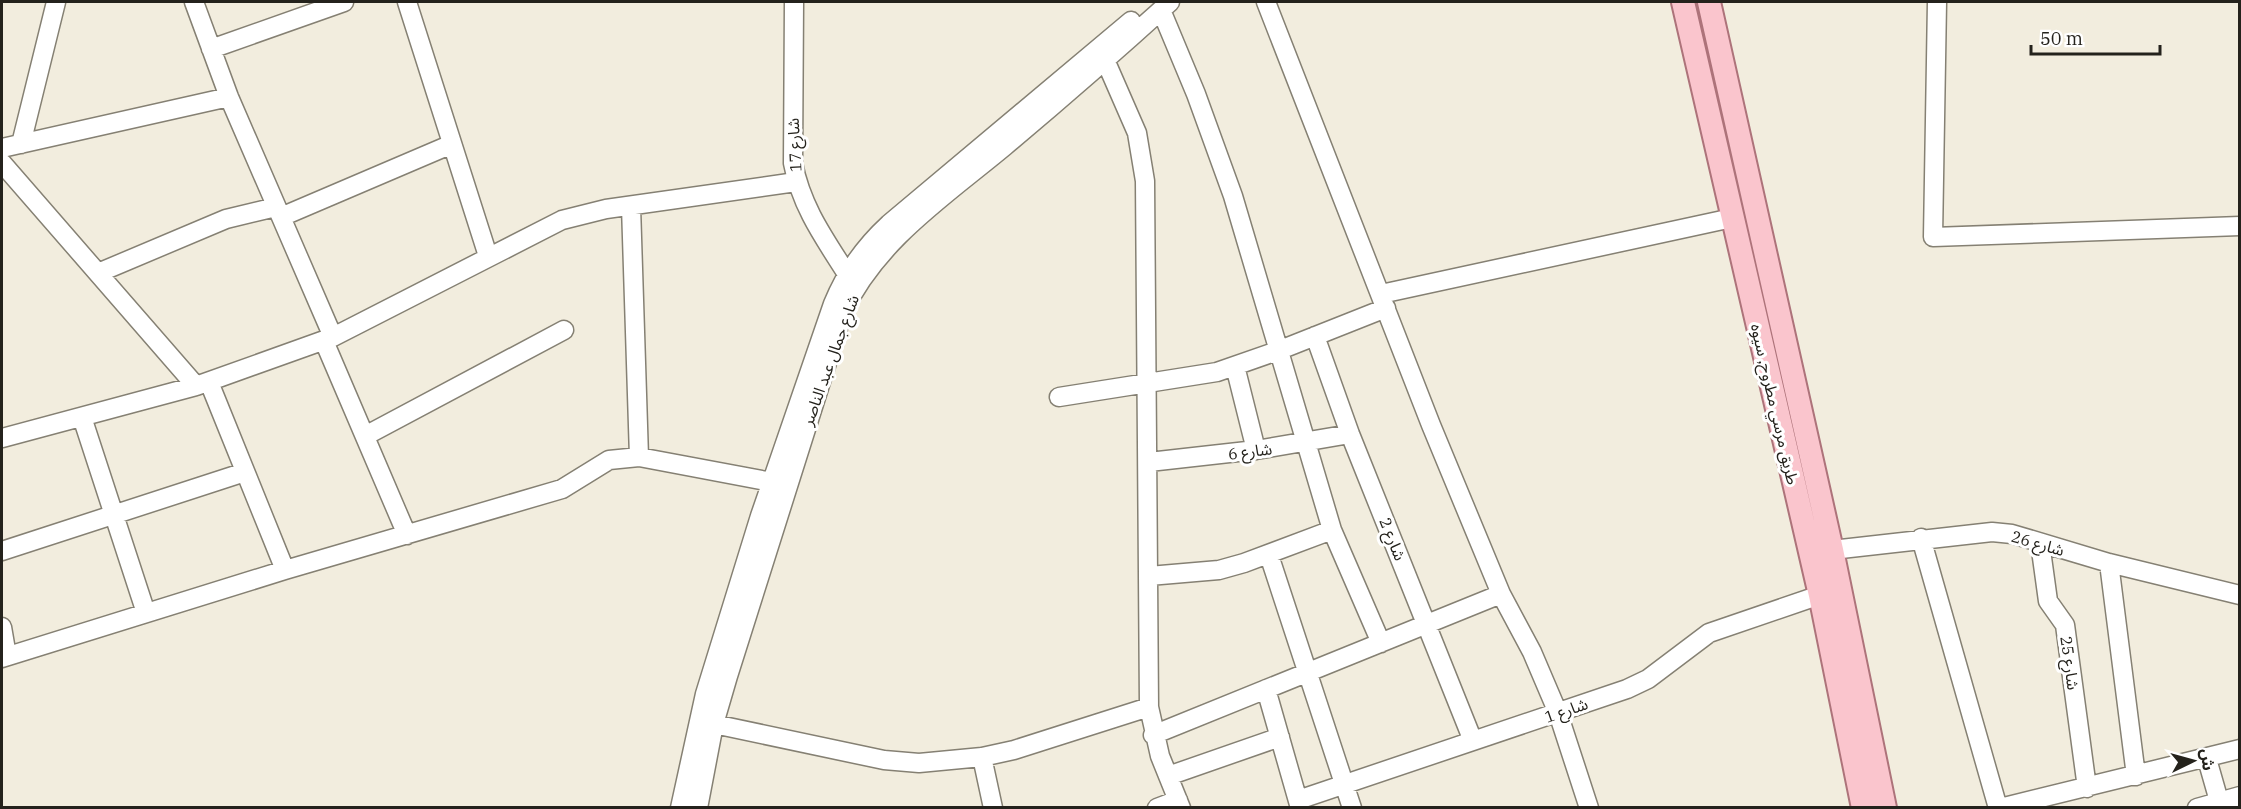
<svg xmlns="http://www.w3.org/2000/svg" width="2241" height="809" font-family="'IBM Plex Serif','Noto Sans Arabic',serif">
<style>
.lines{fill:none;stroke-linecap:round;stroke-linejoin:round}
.minor-casing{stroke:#858073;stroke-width:21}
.major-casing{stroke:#ad737a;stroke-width:26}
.minor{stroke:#fff;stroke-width:18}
.major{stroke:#fac5cd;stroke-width:22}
.labels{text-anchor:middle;stroke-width:6;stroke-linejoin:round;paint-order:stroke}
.street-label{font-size:16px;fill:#24221c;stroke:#fff}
</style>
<rect width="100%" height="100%" fill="#f2edde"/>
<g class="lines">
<defs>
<path id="minor" d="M194 2 229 97 333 337
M407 2 488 256
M794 2 793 163C801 206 824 238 847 274
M1266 2 1431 425 1501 594 1532 652 1558 713 1589 808
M1937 2 1933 237 2240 226
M1161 10 1196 94 1233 196 1332 530 1381 643
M211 49 344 2
M1106 62 1137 133 1145 181 1149 707 1160 756 1181 808
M21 144 56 2
M2 148 229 97
M2 163 196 386
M631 206 639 457
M281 217 452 144
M98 273 226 219 276 207
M1381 294 1732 218
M1315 336 1350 434 1473 741
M324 341 407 535
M1235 366 1256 450
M209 382 285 570
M1059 397 1217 372 1280 350 1386 308
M82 417 146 613
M365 436 564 330
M2 438 196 386 333 337 562 220 606 209 796 182
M1149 462 1256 450 1350 434
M1921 538 1998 808
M2040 543 2048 601 2065 625 2087 788
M1832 550 1992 532 2012 534 2109 563 2240 595
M2 551 245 472
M1269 555 1352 808
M2109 563 2136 776
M1149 576 1219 570 1244 563 1332 530
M2 627 7 656
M2 658 285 570 562 489 609 460 639 457 772 482
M1266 689 1300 808
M714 724 884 760 919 763 982 757 1014 750 1149 707
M1153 735 1501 594
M982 757 993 808
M2207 759 2221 808
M1168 776 1280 737
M1298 800 1627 689 1648 679 1709 633 1820 595
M680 808 705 694 760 516 833 304C846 272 864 247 889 224L1131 21
M698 808 714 724 728 676 843 312C877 240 945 196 1005 146 1061 99 1116 51 1170 2
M1157 808 1178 800
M2000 808 2240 749
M2197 808 2240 796"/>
<path id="major" d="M1683 2 1820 595 1863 808
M1709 2 1832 550 1885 808"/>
</defs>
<!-- minor casing -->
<use href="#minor" class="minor-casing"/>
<!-- major casing -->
<use href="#major" class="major-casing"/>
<!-- minor -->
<use href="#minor" class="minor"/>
<!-- major -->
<use href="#major" class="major"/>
</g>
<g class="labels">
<!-- street labels -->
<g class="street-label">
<text transform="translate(794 145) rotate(-93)" y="6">شارع 17</text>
<text transform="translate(830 360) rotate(-70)" y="6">شارع جمال عبد الناصر</text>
<text transform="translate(1775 404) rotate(77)" y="6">طريق مرسي مطروح, سيوه</text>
<text transform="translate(1250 451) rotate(-7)" y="6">شارع 6</text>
<text transform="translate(1393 539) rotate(68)" y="6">شارع 2</text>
<text transform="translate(2038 543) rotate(16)" y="6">شارع 26</text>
<text transform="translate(2070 663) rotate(82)" y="6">شارع 25</text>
<text transform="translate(1566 710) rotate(-19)" y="6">شارع 1</text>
</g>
</g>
<!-- border -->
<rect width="2241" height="809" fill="none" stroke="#24221c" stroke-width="6"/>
<!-- north arrow -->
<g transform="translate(2193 761) rotate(85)" stroke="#ffffff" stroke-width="4.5" paint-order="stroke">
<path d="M0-4.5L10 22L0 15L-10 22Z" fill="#24221c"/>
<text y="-9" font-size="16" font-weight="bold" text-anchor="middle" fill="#24221c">ش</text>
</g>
<!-- scale -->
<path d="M2031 45v9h129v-9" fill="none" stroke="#24221c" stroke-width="3"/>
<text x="2040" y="45" font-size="18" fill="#24221c" stroke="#ffffff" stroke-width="4.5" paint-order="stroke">50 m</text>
</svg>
